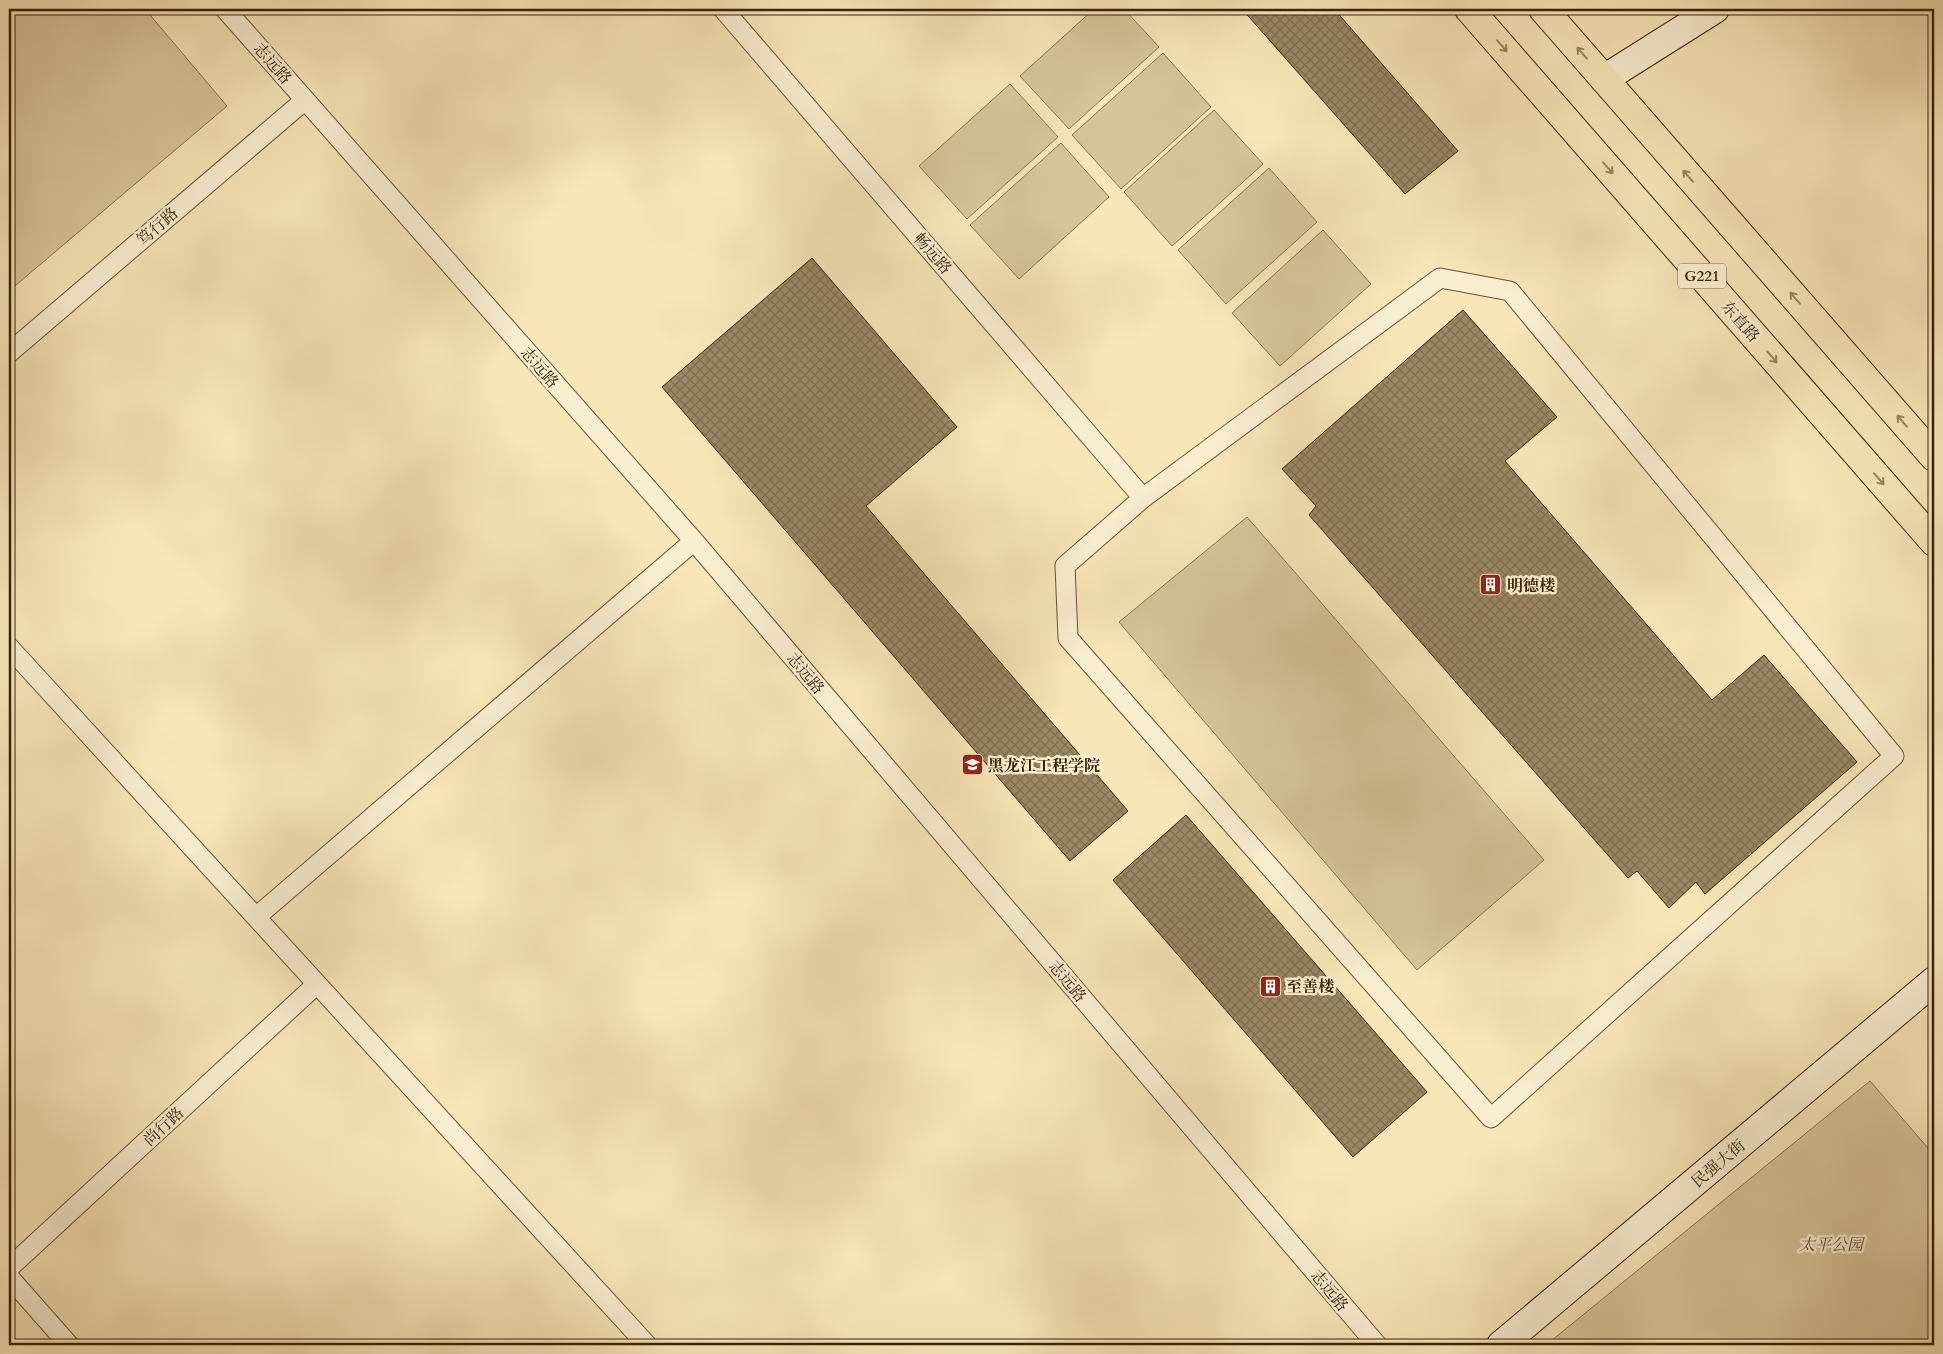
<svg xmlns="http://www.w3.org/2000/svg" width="1943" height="1354" font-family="Cardo,'Noto Serif SC',serif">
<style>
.park{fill:#d8c49a;stroke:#887351}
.building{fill:url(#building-cross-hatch);stroke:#392208}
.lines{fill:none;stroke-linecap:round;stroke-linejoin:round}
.lane-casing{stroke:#695334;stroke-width:21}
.secondary-casing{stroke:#392208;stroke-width:30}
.highway-casing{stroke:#392208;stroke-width:30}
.lane{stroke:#faeed1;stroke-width:19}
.secondary{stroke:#faeed1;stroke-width:28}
.highway{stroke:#f8e5b8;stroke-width:28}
.oneway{stroke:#988460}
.labels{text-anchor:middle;stroke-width:5;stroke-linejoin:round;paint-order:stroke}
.shield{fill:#faeed1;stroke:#735f44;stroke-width:1}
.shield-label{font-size:15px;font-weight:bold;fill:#392208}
.street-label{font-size:16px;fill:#392208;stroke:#faeed1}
.poi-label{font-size:16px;font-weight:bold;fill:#392208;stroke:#faeed1;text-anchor:start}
.park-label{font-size:16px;font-style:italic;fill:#614a2c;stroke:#faeed1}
</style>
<defs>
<pattern id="building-cross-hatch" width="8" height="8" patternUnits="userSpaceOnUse" patternTransform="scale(1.25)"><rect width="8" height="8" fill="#9c8764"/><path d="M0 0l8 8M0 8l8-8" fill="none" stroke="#806e50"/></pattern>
</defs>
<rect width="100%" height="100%" fill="#f8e5b8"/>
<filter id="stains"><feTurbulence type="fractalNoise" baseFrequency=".004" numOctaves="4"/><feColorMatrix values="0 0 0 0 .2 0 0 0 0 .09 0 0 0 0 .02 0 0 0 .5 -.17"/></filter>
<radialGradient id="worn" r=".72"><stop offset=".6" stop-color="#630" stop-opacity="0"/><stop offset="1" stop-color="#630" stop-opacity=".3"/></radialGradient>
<!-- park -->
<path class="park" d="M9 9H145L227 106 9 291Z
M1094 9H1124L1159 47 1069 129 1020 76Z
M1163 53 1211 107 1121 189 1072 135Z
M1010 84 1058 137 967 219 919 166Z
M1214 110 1263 164 1172 246 1124 192Z
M1061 143 1109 197 1019 279 970 225Z
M1269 168 1317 222 1226 304 1178 250Z
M1323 230 1371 284 1280 366 1232 313Z
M1247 517 1544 860 1417 970 1119 622Z
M1870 1081 1934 1155V1345H1546Z"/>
<!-- building -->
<path class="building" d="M1242 9H1334L1458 151 1405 194Z
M812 258 957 427 866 506 1128 811 1070 861 662 387Z
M1463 310 1557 417 1505 461 1712 700 1764 655 1857 762 1705 894 1696 882 1669 908 1637 871 1628 878 1309 515 1316 506 1282 469Z
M1186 815 1427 1092 1353 1157 1113 880Z"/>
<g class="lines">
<defs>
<path id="lane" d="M225 9 694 541 1377 1345
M723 9 1143 498
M1440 278 1510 291 1894 756 1491 1118 1068 638 1065 566 1143 498Z
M9 353 305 100
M9 647 647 1345
M256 917 694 541
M9 1268 317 984
M9 1277 69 1345"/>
<path id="secondary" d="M1604 79 1715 9
M1501 1345 1934 981"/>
<path id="highway" d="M1469 9 1934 542
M1543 9 1934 457"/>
</defs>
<!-- lane casing -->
<use href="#lane" class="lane-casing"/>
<!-- secondary casing -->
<use href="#secondary" class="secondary-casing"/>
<!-- highway casing -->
<use href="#highway" class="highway-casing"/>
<!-- lane -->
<use href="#lane" class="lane"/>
<!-- secondary -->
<use href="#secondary" class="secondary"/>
<!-- highway -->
<use href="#highway" class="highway"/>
</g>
<!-- one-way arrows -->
<defs><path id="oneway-shaft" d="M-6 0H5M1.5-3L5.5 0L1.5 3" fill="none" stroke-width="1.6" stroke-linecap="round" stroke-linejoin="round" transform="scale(1.25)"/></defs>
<g class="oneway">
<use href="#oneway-shaft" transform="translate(1502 46) rotate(49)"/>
<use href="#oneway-shaft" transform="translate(1582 53) rotate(-131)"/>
<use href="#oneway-shaft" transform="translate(1608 168) rotate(49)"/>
<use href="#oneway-shaft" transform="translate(1688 176) rotate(-131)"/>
<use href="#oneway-shaft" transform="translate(1795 298) rotate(-131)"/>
<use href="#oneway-shaft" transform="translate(1772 357) rotate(49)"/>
<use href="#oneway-shaft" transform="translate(1902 421) rotate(-131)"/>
<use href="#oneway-shaft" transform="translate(1879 479) rotate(49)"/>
</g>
<!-- icons -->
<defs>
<symbol id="building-square" viewBox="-11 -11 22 22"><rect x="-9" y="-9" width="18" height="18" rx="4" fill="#8f2418" stroke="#faeed1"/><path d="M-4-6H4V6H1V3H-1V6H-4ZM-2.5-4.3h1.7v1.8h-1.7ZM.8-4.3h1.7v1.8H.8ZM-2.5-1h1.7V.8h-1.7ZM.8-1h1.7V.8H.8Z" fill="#fff"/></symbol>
<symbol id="university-square" viewBox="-11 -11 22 22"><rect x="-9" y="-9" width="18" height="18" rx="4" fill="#8f2418" stroke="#faeed1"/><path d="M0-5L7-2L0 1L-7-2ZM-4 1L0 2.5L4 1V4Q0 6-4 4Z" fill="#fff"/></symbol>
</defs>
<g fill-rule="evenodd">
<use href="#building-square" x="1478" y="572" width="25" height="25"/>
<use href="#university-square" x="960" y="752" width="25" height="25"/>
<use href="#building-square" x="1258" y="974" width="25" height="25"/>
</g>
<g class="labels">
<!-- shield labels -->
<rect class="shield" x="1678" y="263.5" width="48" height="25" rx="4"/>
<g class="shield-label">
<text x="1702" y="281">G221</text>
</g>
<!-- street labels -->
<g class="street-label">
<text transform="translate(273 63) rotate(49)" y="6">志远路</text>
<text transform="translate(157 226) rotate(-41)" y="6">笃行路</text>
<text transform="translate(933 253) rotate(49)" y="6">畅远路</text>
<text transform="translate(1741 321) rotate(49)" y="6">东直路</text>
<text transform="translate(540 367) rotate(49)" y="6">志远路</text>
<text transform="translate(806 673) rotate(50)" y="6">志远路</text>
<text transform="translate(1068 981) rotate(50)" y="6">志远路</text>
<text transform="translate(163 1126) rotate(-43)" y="6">尚行路</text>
<text transform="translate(1718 1163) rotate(-40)" y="6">民强大街</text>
<text transform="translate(1330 1290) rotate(50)" y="6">志远路</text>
</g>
<!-- poi labels -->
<g class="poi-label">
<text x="1507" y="591">明德楼</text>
<text x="988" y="771">黑龙江工程学院</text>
<text x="1286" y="992">至善楼</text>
</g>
<!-- park labels -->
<g class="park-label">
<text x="1831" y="1250">太平公园</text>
</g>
</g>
<!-- margin -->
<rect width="1943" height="1354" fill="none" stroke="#f8e5b8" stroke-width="30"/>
<rect x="10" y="10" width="1923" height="1334" fill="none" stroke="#392208" stroke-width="2.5"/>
<rect x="15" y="15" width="1913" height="1324" fill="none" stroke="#392208"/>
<rect width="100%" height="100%" filter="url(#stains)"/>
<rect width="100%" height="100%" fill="url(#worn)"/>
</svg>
